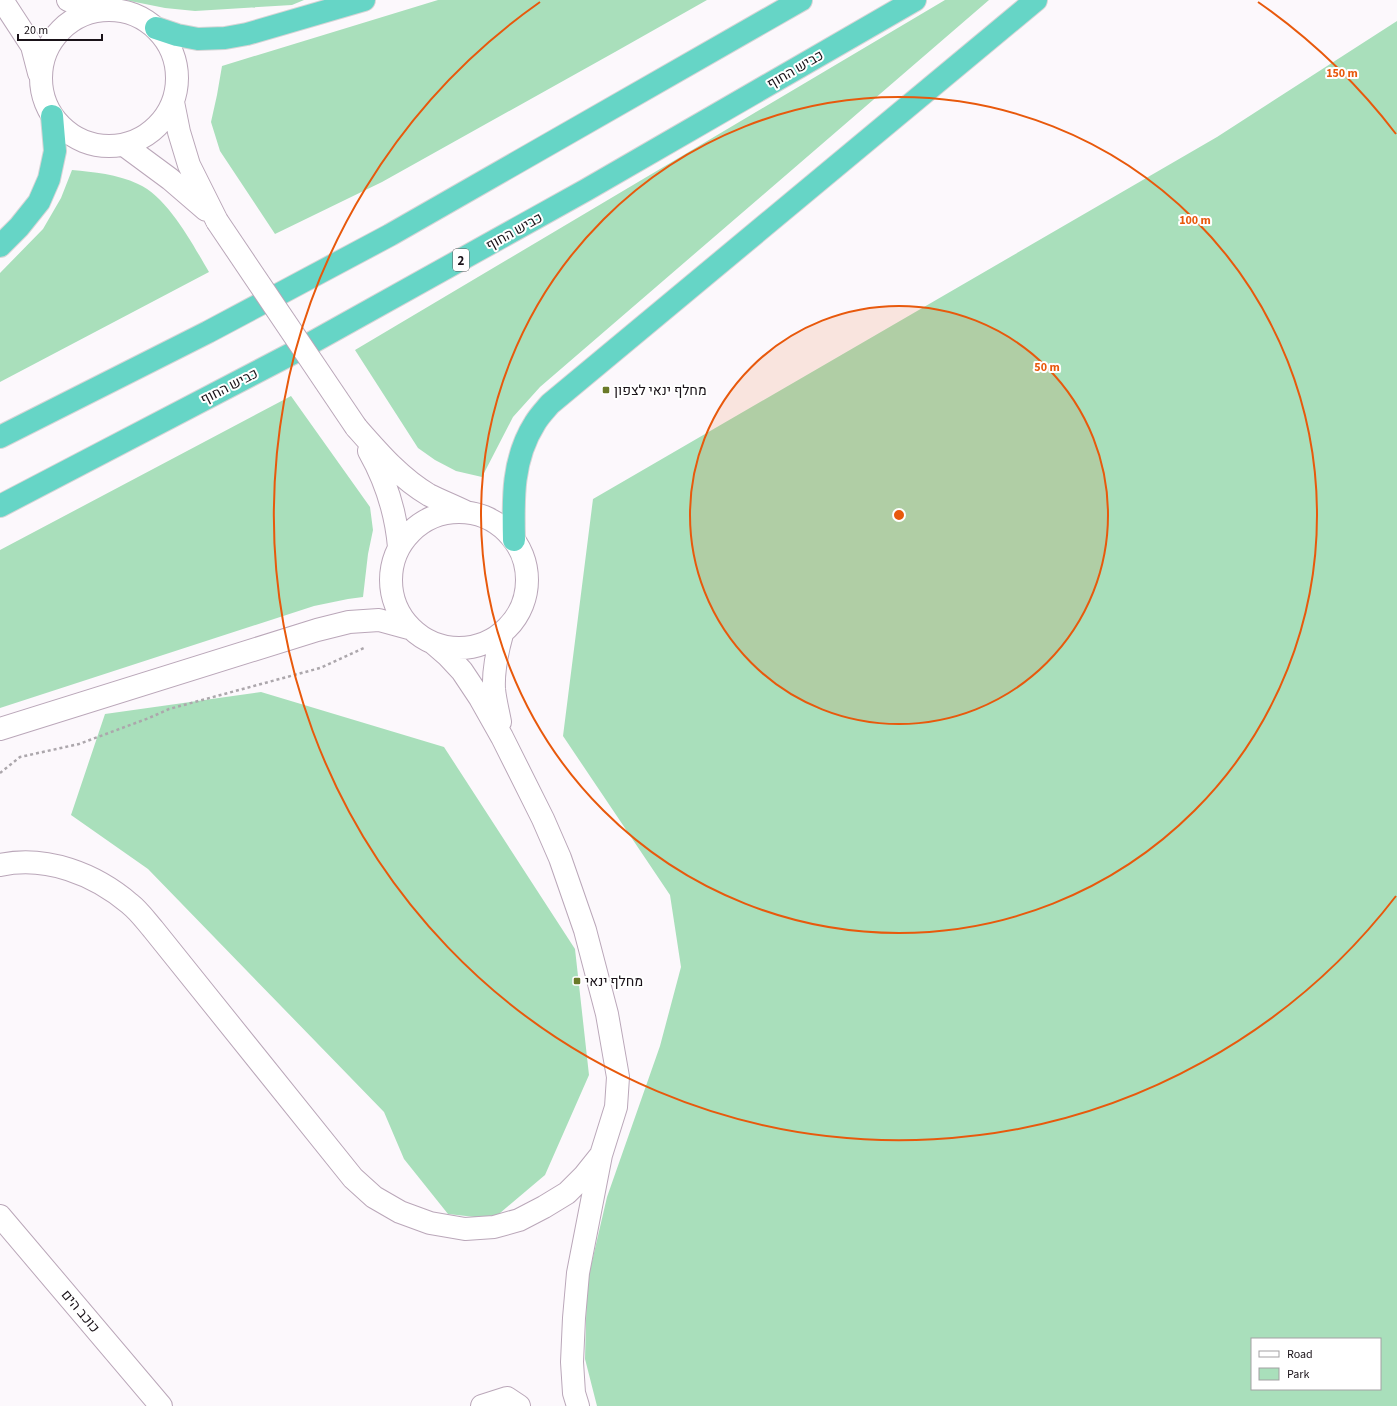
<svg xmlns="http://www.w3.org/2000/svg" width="1397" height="1406" font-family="'Source Sans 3',Heebo,sans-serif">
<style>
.green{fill:#a9dfbb;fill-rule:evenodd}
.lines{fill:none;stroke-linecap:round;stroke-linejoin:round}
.minor-casing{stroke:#baa7b9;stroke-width:24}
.secondary-casing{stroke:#baa7b9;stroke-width:24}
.motorway-casing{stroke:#d6d5d6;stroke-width:24}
.path{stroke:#aca7ac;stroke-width:2.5;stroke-dasharray:3 3;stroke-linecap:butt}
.minor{stroke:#fff;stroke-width:22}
.secondary{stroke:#fff;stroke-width:22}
.motorway{stroke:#66d5c6;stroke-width:22}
.secondary-bridge-casing{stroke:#baa7b9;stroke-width:24;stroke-linecap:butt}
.secondary-bridge{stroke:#fff;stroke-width:22}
.ring{fill:none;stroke:#e8590c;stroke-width:2}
.poi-dot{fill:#6a7a28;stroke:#fff;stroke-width:1.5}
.labels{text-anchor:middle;stroke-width:4;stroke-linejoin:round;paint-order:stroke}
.shield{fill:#fff;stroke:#5f5a5e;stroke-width:1}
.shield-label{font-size:13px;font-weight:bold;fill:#1a1319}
.street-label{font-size:14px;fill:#1a1319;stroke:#fff}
.poi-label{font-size:14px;fill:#1a1319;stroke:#fff;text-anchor:start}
.centre{fill:#e8590c;stroke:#fff;stroke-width:2}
.ring-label{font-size:12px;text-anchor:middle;font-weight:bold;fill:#e8590c;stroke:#fff;stroke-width:4;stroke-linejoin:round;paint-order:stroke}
</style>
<rect width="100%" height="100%" fill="#fcf8fc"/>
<!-- green -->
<path class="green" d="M125 0H304L292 5 195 11 165 8Z
M438 0H707L615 52 382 182 275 234 220 151 211 122 217 95 222 66Z
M945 0H989L540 387 513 417 482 477 456 471 435 460 418 448 355 350Z
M1397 21V1406H597L585 1359 587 1283 607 1197 660 1046 681 967 670 895 563 736 593 499 1217 137ZM1252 1339H1380V1389H1252Z
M72 170C94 172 117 174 138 184 168 197 193 245 209 272L0 382V273L43 229 61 198Z
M291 396 370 507 373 530 368 554 363 597 348 599 314 606 0 708V550Z
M261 692 444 747 575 949 589 1075 545 1175 493 1219 448 1214 404 1159 384 1112 148 869 71 815 105 714Z"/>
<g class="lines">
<defs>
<path id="minor" d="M0 1216 161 1406
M482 1406 507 1398 519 1406"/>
<path id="secondary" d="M2 0 32 46 39 73
M68 0 93 11
M41 78a68 68 0 1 1 136 0a68 68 0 1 1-136 0Z
M173 102 179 132 189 165 217 221
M124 145 170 179 206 210
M356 427C378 452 400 478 429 495 441 501 454 506 466 512
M369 451C386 481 396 513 399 547
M391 580a68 68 0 1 1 136 0a68 68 0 1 1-136 0Z
M433 643 448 656 462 671 480 698 502 737 543 819 560 858 585 930 607 1014 618 1077 616 1107 601 1155 578 1273 574 1318 572 1362 574 1393 578 1406
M500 722C498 711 495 700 494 689 493 670 497 652 502 634
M0 729 317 630 349 622 379 620 412 629
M0 865C46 855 95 874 130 904 139 911 146 921 153 929L353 1178 374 1197 400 1212 430 1223 465 1229 494 1227 519 1220 544 1207 567 1193 584 1176 600 1156"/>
<path id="motorway" d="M156 28 177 35 198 39 225 38 247 34 364 0
M0 246 19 227 39 202 49 179 55 151 52 116
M0 437 208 332 390 235 801 0
M0 506 295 352 586 190 915 0
M514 540C513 499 512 459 535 423 539 416 545 410 550 404L1036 0"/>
</defs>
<!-- minor casing -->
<use href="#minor" class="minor-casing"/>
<!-- secondary casing -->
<use href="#secondary" class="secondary-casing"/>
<!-- motorway casing -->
<use href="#motorway" class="motorway-casing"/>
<!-- path -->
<path class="path" d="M0 773 20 757 79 744 149 718 169 709 320 668 364 648"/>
<!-- minor -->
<use href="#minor" class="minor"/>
<!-- secondary -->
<use href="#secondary" class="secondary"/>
<!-- motorway -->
<use href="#motorway" class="motorway"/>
<defs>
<path id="secondary-bridge" d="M217 221 356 427"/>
</defs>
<!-- secondary-bridge casing -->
<use href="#secondary-bridge" class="secondary-bridge-casing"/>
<!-- secondary-bridge -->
<use href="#secondary-bridge" class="secondary-bridge"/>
</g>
<!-- distance rings -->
<circle cx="899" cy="515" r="209" fill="#e8590c" fill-opacity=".12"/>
<g class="ring">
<circle cx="899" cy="515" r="209"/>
<circle cx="899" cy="515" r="418"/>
<path d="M1396 896A626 626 0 1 1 540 2M1258 2A626 626 0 0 1 1396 134"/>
</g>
<!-- markers -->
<g class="poi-dot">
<rect x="602" y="386" width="8" height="8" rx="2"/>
<rect x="573" y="977" width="8" height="8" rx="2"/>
</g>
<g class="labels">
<!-- shield labels -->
<rect class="shield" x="453" y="249" width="16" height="22" rx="3"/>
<g class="shield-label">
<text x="461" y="265">2</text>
</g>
<!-- street labels -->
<g class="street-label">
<text transform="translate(795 69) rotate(-30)" y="5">כביש החוף</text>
<text transform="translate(514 231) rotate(-29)" y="5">כביש החוף</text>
<text transform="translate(229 386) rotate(-27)" y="5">כביש החוף</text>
<text transform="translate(81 1311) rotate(50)" y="5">כוכב הים</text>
</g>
<!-- poi labels -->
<g class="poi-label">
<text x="614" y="395">מחלף ינאי לצפון</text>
<text x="585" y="986">מחלף ינאי</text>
</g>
</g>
<circle cx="899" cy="515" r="6" class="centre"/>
<g class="ring-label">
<text x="1342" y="77">150 m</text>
<text x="1195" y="224">100 m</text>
<text x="1047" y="371">50 m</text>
</g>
<!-- legend -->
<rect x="1251" y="1338" width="130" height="52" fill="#ffffff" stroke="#a3a1a3"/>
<rect x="1259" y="1351" width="20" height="6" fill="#ffffff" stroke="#a3a1a3"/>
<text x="1287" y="1358" font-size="12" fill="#1a1319">Road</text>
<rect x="1259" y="1368" width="20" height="12" fill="#a9dfbb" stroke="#a3a1a3"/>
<text x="1287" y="1378" font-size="12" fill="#1a1319">Park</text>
<!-- scale -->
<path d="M18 34v6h84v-6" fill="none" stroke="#1a1319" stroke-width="2"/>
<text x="24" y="34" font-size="12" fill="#1a1319" stroke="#ffffff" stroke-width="3" paint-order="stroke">20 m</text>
</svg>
